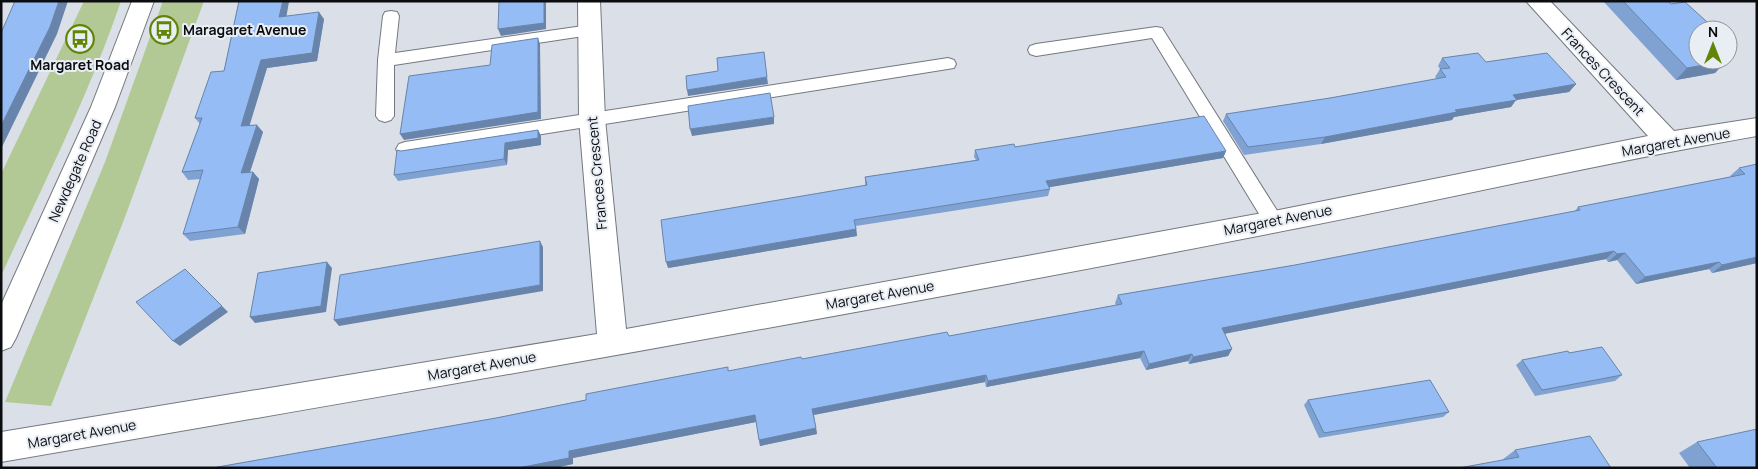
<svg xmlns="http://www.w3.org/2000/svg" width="1758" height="469" font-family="Manrope,sans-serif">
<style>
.green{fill:#b3c995}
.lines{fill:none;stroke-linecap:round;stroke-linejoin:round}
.lane-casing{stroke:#74787f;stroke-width:2}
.street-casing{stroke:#74787f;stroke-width:2}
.lane{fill:#fff;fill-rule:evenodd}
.street{fill:#fff;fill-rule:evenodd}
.wall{fill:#80a2d2}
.shaded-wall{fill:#6884ab}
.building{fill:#95bcf4;stroke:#6884ab}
.labels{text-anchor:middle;stroke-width:4;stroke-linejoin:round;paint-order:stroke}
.poi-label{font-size:14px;font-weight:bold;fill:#0b0c0f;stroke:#e9eef5;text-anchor:start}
.street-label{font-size:14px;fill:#0b0c0f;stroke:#e9eef5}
</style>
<rect width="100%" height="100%" fill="#dbe0e8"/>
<!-- green -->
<path class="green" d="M84 1H121C89 95 43 185 1 276V174Z
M163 1H204L125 217 51 406 5 402 105 162Z"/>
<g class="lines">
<defs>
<path id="lane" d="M391 11 397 12 399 16 395 53 590 25 596 26 598 30 596 34 590 35 394 65V116L391 120 385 122 379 120 376 116 378 60 383 16 385 12Z
M1156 27 1162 28 1281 217 1283 222 1281 227 1274 229 1267 227 1152 38 1036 56 1030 54 1028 50 1030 46 1036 44Z
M948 58 954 60 956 64 954 68 405 156 399 154 396 149 399 144 405 142Z"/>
<path id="street" d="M132 1H154L115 107 16 338 11 347 1 351V305L91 107Z
M578 1H600L605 119 626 329 1274 211 1648 136 1526 1H1550L1674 131 1757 118V136C1595 164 1434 202 1273 233 850 316 426 389 1 462V432L597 334 579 119Z"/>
</defs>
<!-- lane casing -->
<use href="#lane" class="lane-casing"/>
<!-- street casing -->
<use href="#street" class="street-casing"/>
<!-- lane -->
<use href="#lane" class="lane"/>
<!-- street -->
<use href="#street" class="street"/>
</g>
<!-- wall -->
<path class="wall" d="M239 1H289L286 16 324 19 317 61 267 68 249 125 263 132 250 172H253L259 179 245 234 190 241 183 234 201 179 188 180 182 172 200 124 195 118 224 71Z
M1603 1H1668L1698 60 1726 61 1715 73 1676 80Z
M1442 58 1486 62 1576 84 1569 92 1516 100 1511 107 1454 117 1452 120 1321 144 1244 155 1223 121 1226 114 1330 98 1437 79 1435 77 1440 69 1438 66Z
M538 130 541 136V145L508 150 507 165 398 181 394 175 401 151Z
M1015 147 1226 151 1223 158 1049 187 1050 189 1048 196 856 226 857 236 668 268 865 186V177L976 160 974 157 975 150Z
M1757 164V263L1712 273 1709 269 1636 284 1617 260 1608 262 1606 259 1224 334 1232 349 1228 356 1189 364 1188 361 1146 370 1140 358 986 387 985 382 814 415 817 434 760 446 756 422 573 458V464L554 468H212L496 418 729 371 949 336 1116 305 1115 303 1118 295 1295 265 1575 211 1578 207 1731 177 1730 176 1739 168Z
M1569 353 1622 375 1615 381 1535 396 1516 365 1522 360Z
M1308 400 1449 412 1443 417 1319 438 1304 405Z
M1697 442 1757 468H1690L1679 453Z
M1515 450 1611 468 1502 460Z"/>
<!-- shaded-wall -->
<path class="shaded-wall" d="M59 1H68L57 34 1 149V126Z
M283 1H289L285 25 279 17Z
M544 1H546V29L501 36 498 29Z
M319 12 324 19 317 61 267 68 247 134 241 126 261 60Z
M538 38 540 44 541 119 404 140 400 134Z
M1726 61 1715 73 1676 80 1687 68Z
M767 77 768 84 688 96 687 90Z
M1576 84 1569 92 1516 100 1511 107 1454 117 1452 120 1321 144 1325 137 1455 110 1513 95Z
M774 117V124L692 136 690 129Z
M257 125 263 132 247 181 241 173Z
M538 130 541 136V145L508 150 507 165 504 159 505 143Z
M1226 151 1223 158 1045 188 1046 181Z
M253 172 259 179 245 234 238 227Z
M856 229 857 236 668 268 666 262Z
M540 241 543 247V291L339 326 334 320Z
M1614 251 1606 259 1218 335 1222 328Z
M1625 253 1617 260 1608 262 1617 254Z
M1757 257V263L1712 273 1722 265Z
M327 262 332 268 326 312 255 323 250 317Z
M1719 262 1709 269 1636 284 1645 277Z
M185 269 228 312 180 346 173 341Z
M1232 349 1228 356 1189 364 1193 357Z
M1144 351 1140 358 986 387 988 381Z
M1192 354 1188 361 1146 370 1149 364Z
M986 375 985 382 813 415 812 409Z
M755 415 756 422 573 458V464L554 468H518L569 451Z
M816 428 817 434 760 446 759 440Z"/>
<!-- building -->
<path class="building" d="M15 1H59L50 27 1 126V33Z
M239 1H283L279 17 319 12 312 53 261 60 241 126 257 125 241 173 253 172 238 227 183 234 203 170 182 172 202 118H195L211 72 224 71Z
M499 1H544V23L498 29Z
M1623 1H1668L1671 4 1685 2 1716 30H1698V60H1725L1726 61 1687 68Z
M538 38V112L400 134 409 76 490 65 492 45Z
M764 52 767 77 687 90 686 76 718 71 717 58Z
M1478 53 1486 62 1547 53 1576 84 1513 95 1517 100 1455 110 1457 112 1325 137 1248 147 1226 114 1330 98 1446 77 1440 69 1450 68 1442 58Z
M770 93 774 117 690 129 688 106Z
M1204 116 1226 151 1046 181 1050 189 854 220 856 229 666 262 661 220 867 185 865 177 979 160 975 150 1014 144 1015 147Z
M538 130V138L505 143 504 159 394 175 397 150 401 151Z
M1757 164V257L1722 265 1719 262 1645 277 1625 253 1617 254 1614 251 1222 328 1232 349 1193 357 1192 354 1149 364 1144 351 988 381 986 375 812 409 816 428 759 440 755 415 569 451V458L518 468H212L496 418 586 400V394L685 375 728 367V371L801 357 802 359 947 332 949 336 1122 304 1118 295 1295 265 1580 210 1578 207 1745 174 1739 168Z
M540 241V285L334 320 340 275Z
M327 262 321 306 250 317 258 273Z
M185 269 222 306 173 341 136 302Z
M1602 347 1622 375 1542 390 1522 360 1568 351 1569 353Z
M1430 380 1449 412 1324 433 1308 400Z
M1757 429V468H1717L1697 442Z
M1590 436 1611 468H1459L1519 457 1515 450Z"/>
<!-- icons -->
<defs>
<symbol id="bus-ring" viewBox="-11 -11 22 22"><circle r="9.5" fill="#e9eef5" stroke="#618506" stroke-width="1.5"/><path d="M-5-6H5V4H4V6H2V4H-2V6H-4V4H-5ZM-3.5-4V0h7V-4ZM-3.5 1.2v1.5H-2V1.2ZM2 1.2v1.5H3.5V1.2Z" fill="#618506"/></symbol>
</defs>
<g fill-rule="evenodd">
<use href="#bus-ring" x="148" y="14" width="32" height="32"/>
<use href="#bus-ring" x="64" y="23" width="32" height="32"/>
</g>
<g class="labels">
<!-- poi labels -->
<g class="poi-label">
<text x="183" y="35">Maragaret Avenue</text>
<text x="80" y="70" text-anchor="middle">Margaret Road</text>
</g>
<!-- street labels -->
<g class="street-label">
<text transform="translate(1603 72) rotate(47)" y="5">Frances Crescent</text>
<text transform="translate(1676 142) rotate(-10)" y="5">Margaret Avenue</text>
<text transform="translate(75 171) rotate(-66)" y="5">Newdegate Road</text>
<text transform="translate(597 173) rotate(-95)" y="5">Frances Crescent</text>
<text transform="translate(1278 220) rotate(-11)" y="5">Margaret Avenue</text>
<text transform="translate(880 295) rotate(-10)" y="5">Margaret Avenue</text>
<text transform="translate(482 366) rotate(-10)" y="5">Margaret Avenue</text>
<text transform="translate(82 434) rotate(-10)" y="5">Margaret Avenue</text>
</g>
</g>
<!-- border -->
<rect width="1758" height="469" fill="none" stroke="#0b0c0f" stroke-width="5"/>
<!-- north arrow -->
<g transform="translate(1713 45)"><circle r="24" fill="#e9eef5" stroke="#909499"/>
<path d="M0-4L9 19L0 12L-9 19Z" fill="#618506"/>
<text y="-8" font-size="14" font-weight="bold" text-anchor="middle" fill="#0b0c0f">N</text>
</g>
</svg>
